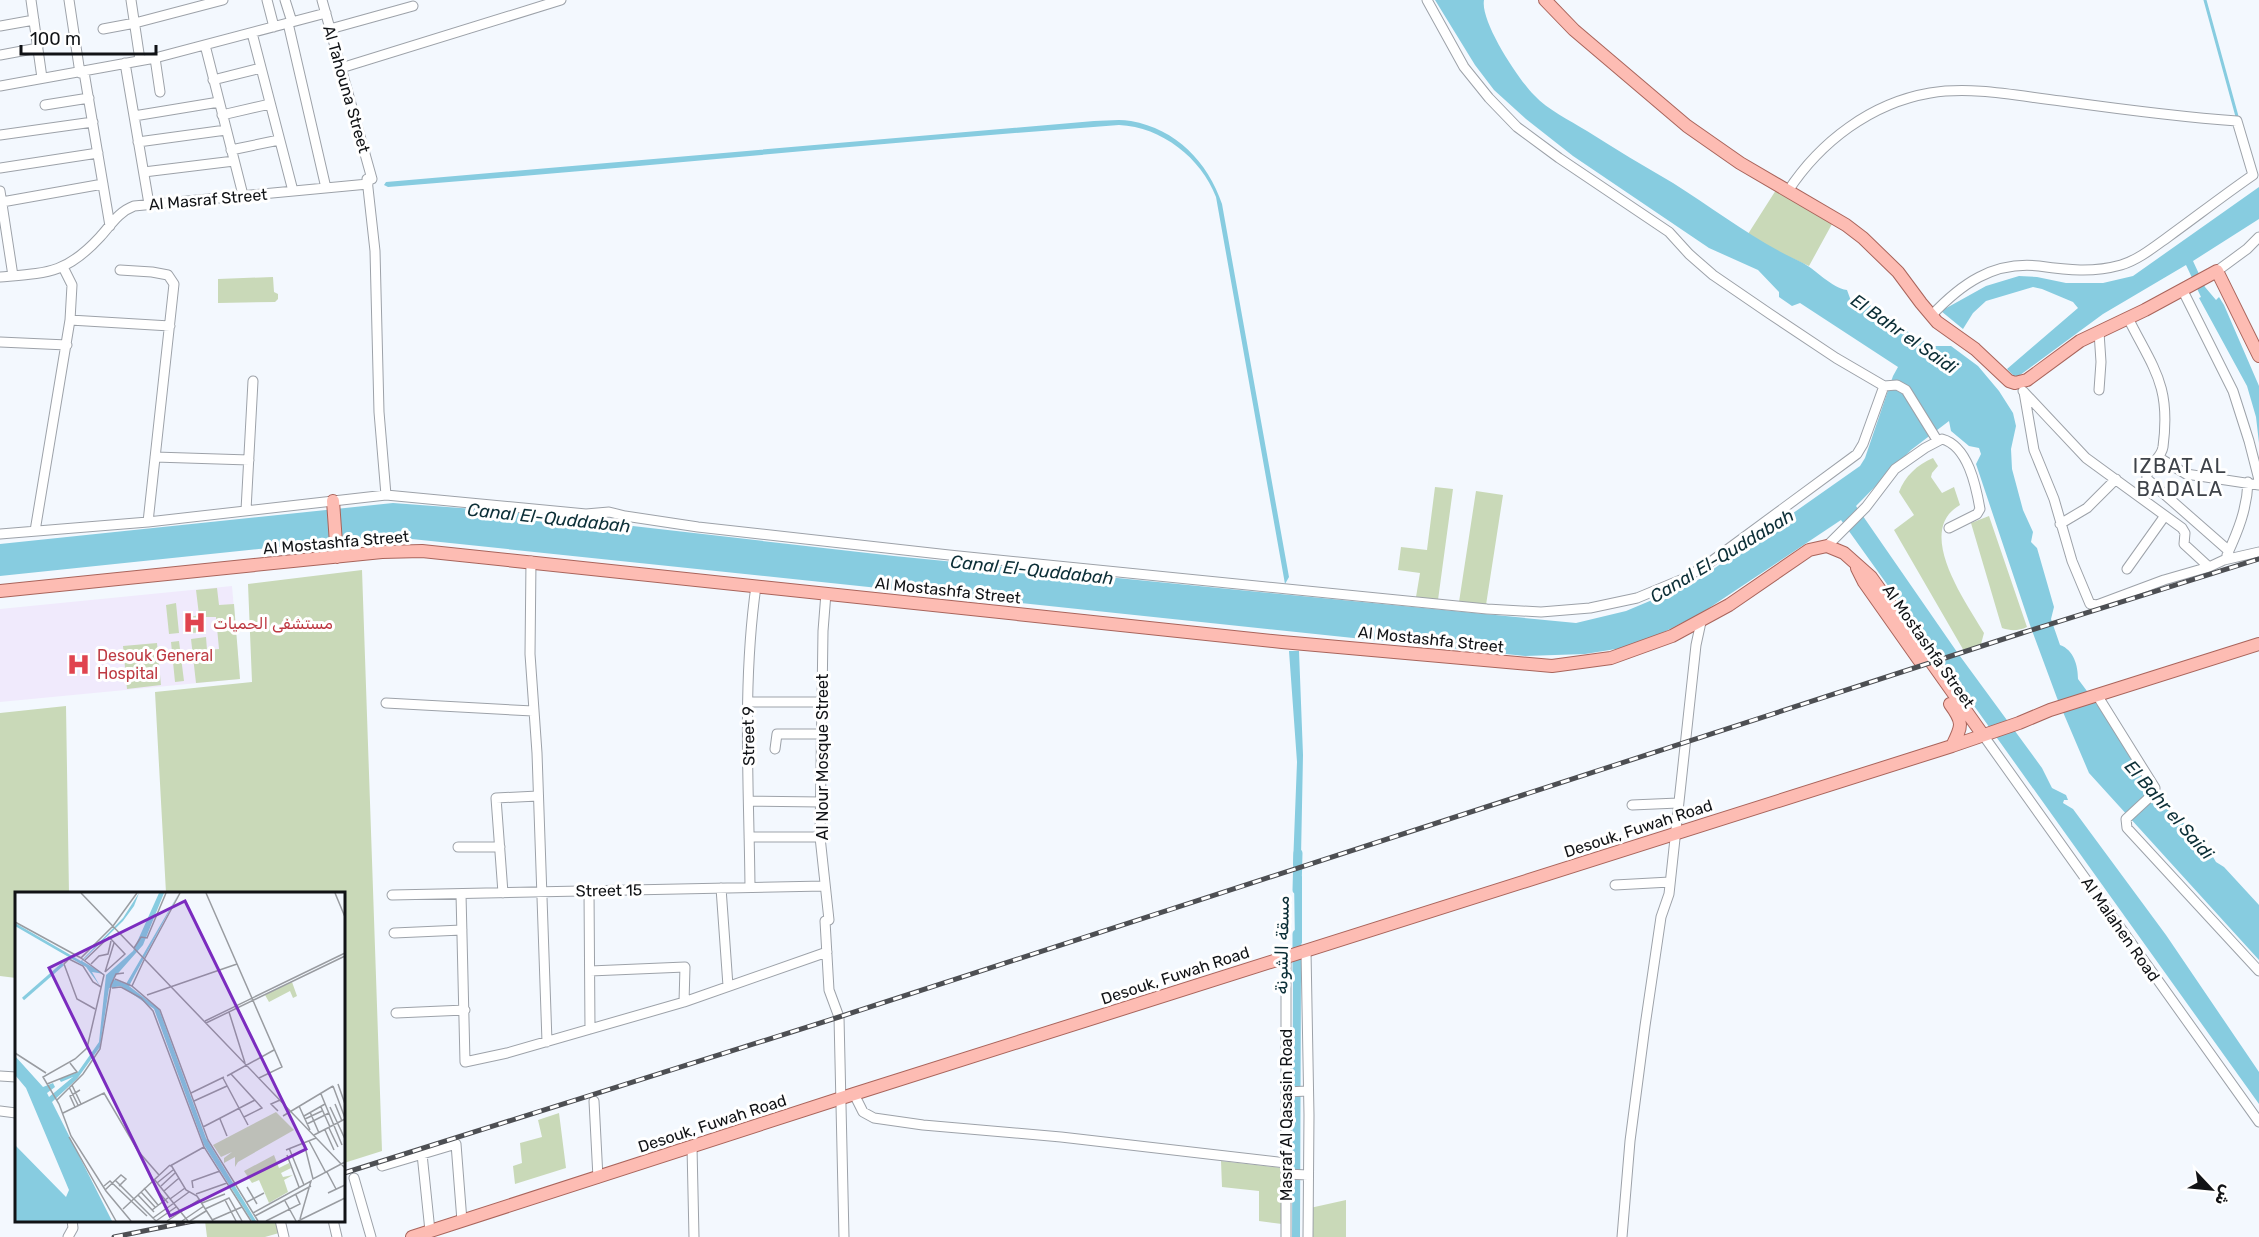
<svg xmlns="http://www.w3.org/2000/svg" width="2259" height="1237" font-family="Rubik,'Noto Naskh Arabic',sans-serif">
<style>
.medical{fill:#f0eafc}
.green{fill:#c9d9b8}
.water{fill:#87cce0}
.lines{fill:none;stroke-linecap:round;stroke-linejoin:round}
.stream{stroke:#87cce0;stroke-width:3}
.canal{stroke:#87cce0;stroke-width:9}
.minor-casing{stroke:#9da2a9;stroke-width:11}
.major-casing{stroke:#a9645b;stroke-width:14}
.minor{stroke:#fff;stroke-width:9}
.major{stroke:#fdbcb3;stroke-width:12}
.rail-casing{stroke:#4d4f53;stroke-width:5}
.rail{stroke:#fff;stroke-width:3;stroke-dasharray:9;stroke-linecap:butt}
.labels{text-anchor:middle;stroke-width:6;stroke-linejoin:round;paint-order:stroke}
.street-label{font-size:16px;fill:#111316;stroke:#fff}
.health-label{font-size:16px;fill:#be3a42;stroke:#fff;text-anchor:start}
.water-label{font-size:18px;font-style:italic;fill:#0c2f37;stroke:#fff}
.quarter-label{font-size:20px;letter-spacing:1.5px;fill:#3f4349;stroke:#fff}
.inset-river{fill:none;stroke:#87cce0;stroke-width:3}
.inset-road{fill:none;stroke:#999ca1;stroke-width:1.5}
.view{fill:#7b2cbf;fill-opacity:0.15;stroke:#7b2cbf;stroke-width:3}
.inset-edge{fill:none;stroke:#111316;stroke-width:3}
</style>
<rect width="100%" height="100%" fill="#f3f8fe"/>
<!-- medical -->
<path class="medical" d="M232 586 240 679 0 702V609Z"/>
<!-- green -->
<path class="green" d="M1776 190 1832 224 1809 266 1770 248 1748 234Z
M273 277 274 292 278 294V299L275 302 218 303V279Z
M1933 458 1938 466 1932 473 1931 477 1942 493 1954 487 1960 505C1914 531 1966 602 1984 633L1981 644 1964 651 1894 530 1914 515 1899 492C1905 476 1917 465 1933 458Z
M1435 487 1453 489 1438 600 1416 597 1420 573 1398 570 1401 547 1427 550Z
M1476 491 1503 495 1486 605 1459 602Z
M1989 516 2027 627C2018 631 2011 631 2002 628L1971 523Z
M362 570 382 1151 344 1163V894L166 893 155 692 252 682 248 584Z
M217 588 219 605 234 604 240 679 196 683 191 639 206 637 207 650 219 649 216 617H204L206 632 191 633 190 617 199 615 196 590Z
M176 603 179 633 169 634 166 605Z
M179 641 184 681 175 682 171 642Z
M157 643 161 685 127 689 123 646Z
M66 706 69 893 16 894V978L0 976V713Z
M559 1113 566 1168 515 1184 513 1166 522 1163 520 1143 542 1137 538 1120Z
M1221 1161 1283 1168 1282 1224 1259 1221V1191L1222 1187Z
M1346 1200V1237H1310V1208Z
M205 1221H276L279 1233 265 1237H207Z"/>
<!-- water -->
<path class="water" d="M1435 0H1484C1480 21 1518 79 1534 95 1548 110 1569 120 1587 131 1615 149 1644 166 1673 183 1716 210 1755 241 1801 262 1816 269 1831 288 1847 290L1851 301 1858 298 1866 302 1896 325 1933 346H1951L1978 366 1999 391 2013 413 2016 426 2011 449 2012 469 2023 510 2033 532 2031 542 2037 548 2054 607 2051 619 2060 645C2074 650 2078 666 2078 679L2127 745 2148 785 2207 847 2216 862 2224 867 2259 905V960L2089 773 2057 698 2030 625 1976 464 1981 454 1979 448 1969 446 1951 431 1949 421 1911 450 1856 506 1957 652 2042 768 2052 788 2066 795 2068 800H2064L2063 803 2073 809 2166 935 2259 1072V1104L1841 520 1700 614 1658 635 1622 648 1585 654 1525 656 402 538 374 537 0 576V544L393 503 501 511 894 556 1576 623 1626 611 1695 582 1860 466 1865 458 1893 376 1898 367 1800 303 1792 306 1779 297V292L1758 270 1709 248 1573 156 1526 119 1494 90 1475 65Z
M1094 121C1106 121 1119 119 1131 121 1176 129 1208 162 1222 204L1289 577 1285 584 1216 197C1201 158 1162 127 1119 125 875 143 632 168 388 187L384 185 386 182Z
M2259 187V219L2193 261 2205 287 2216 300 2219 297 2224 305 2259 386V443L2256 417 2247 386 2199 298 2201 297 2186 265 2103 314 2016 378 2007 369 2078 308 2073 302 2042 289 2033 287 1986 301 1973 313 1963 329 1941 311 1986 286 2019 276 2037 277 2066 283H2103L2133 276Z
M1289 651H1299L1303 755 1301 857 1300 863 1293 865 1297 762Z
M1302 876V943L1295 944 1294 879Z
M1301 968 1300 1237H1292L1293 970Z"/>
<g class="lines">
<!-- stream -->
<path class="stream" d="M2205 0 2238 120"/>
<!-- canal -->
<path class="canal" d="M1297 890 1298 853
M1297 980V934"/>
<defs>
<path id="minor" d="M31 0 42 78
M69 0 80 73
M131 0 140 60
M267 0 274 27
M285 0 292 22
M322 0 372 179
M1427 0 1464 67 1489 98 1517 127 1559 158 1669 232 1689 254 1713 275 1770 314 1836 358 1884 386 1897 385 1906 390 1937 440
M288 23 326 188
M0 26 34 20
M103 29 135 23 223 0
M330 29 413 6
M252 33 293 191
M205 45 243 195
M0 55 38 48
M155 58 160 92
M125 63 149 204
M341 68 561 0
M84 72 110 226
M213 80 261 68
M0 86 155 58 326 13
M45 105 89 98
M222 115 270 104
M134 116 219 102
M0 135 93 122
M138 142 226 130
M231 150 279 140
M0 168 98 153
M144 172 234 161
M367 179 375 251 379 412 386 495
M0 191 13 276
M1788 191C1820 142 1871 103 1930 93 1973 86 2018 96 2061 101 2119 109 2178 117 2237 121L2253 175C2224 195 2197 216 2168 237 2154 247 2138 260 2121 265 2092 273 2068 270 2039 266 1993 261 1961 284 1931 316
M2 202 103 184
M120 270 152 272 168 275 174 284 148 522
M2217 271 2247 249 2259 237
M0 277C47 273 66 274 100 237 111 225 118 212 134 206L368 184
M2182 289 2233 391 2249 441 2259 480
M2128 318C2154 370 2171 385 2163 447 2161 460 2145 466 2147 479L2229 551
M70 320 170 326
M2099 332 2101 362 2099 390
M0 342 67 345
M2023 391 2086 458 2182 528 2185 533 2184 544 2209 567
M2024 392 2034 450 2054 499 2072 561 2090 604 2097 605 2164 580 2209 567 2224 560 2259 552
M155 457 249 460
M2158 457 2186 474 2259 485
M246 510 253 381
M2060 524 2087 508 2116 479
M35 531 70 320 72 285 63 267
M0 534 148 522 386 495 586 514 609 512 625 516 698 527 949 555 1487 609 1541 612 1590 608 1637 598 1683 579 1705 566 1857 454 1863 444 1884 386
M1827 546 1866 507 1895 469 1925 448 1942 439C1968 446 1976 486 1980 509L1977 514 1949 528
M2227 555C2238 531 2247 509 2248 482
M531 561 530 654 537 753 547 1042
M2127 569 2164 517
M826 593 823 631 820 837 829 920
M2097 695 2155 788 2153 794 2126 819 2127 828 2259 971
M748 702H822
M386 703 533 711
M1983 735 2259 1122
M775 749 777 734H822
M749 801 821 802
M1632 805 1678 803
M749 837H820
M458 847H500
M1615 885 1670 882
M750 887C749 787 742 685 756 586
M721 888 728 986
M589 891 590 1029
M503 893 496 798 538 796
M461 894 465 1062 507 1053 684 1002 827 952
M392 895 825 886
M825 921 829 990 839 1017 844 1237
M394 933 462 930
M1306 951 1309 1115 1308 1237
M590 971 685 967 684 1002
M396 1013 465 1010
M0 1076 16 1077
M1286 1092 1308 1091
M854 1094 863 1112 874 1118 923 1125 1061 1137 1286 1163
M594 1101 598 1178
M0 1111 16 1113
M692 1147 694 1237
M422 1154 430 1231
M382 1166 456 1144 462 1221
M1286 1174 1308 1175
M354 1178 371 1237
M280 1220 284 1237
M333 1220 337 1237
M68 1237 73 1228 72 1220
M1286 1237V957
M1622 1237 1630 1141 1645 1026 1661 917 1669 894 1696 645 1701 622"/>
<path id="major" d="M1545 0 1574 30 1687 126 1740 163 1846 225 1863 238 1898 272 1921 303 1937 322 1975 349 2009 381 2015 383 2027 380 2080 341 2145 310 2217 271 2259 356
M333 501 337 557
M1857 568 1864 582 1919 660
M0 591 382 552 422 551 1282 642 1552 666 1611 658 1672 636 1729 605 1809 550 1827 546 1844 553 1871 577 1983 735
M1950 704C1964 723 1962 726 1952 746
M412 1237 854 1094 1952 746 2019 723 2050 710 2259 644"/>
</defs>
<!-- minor casing -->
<use href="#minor" class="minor-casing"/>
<!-- major casing -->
<use href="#major" class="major-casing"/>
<!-- minor -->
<use href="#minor" class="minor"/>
<!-- major -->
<use href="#major" class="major"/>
<defs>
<path id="rail" d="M344 1173 839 1017 2022 633 2259 559
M114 1237 198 1220"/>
</defs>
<!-- rail casing -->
<use href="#rail" class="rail-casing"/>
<!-- rail -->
<use href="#rail" class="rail"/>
</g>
<!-- icons -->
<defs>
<symbol id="hospital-bare" viewBox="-9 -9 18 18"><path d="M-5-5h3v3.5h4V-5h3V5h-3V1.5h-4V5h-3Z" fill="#e0444e" stroke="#fff" stroke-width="2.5" paint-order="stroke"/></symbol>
</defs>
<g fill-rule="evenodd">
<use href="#hospital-bare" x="178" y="606" width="33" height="33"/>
<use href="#hospital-bare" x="62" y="648" width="33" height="33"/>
</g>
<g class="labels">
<!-- street labels -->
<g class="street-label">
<text transform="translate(347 89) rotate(74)" y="6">Al Tahouna Street</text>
<text transform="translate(208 199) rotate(-5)" y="6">Al Masraf Street</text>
<text transform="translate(336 542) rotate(-5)" y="6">Al Mostashfa Street</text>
<text transform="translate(948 590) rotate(6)" y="6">Al Mostashfa Street</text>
<text transform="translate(1431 639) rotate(6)" y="6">Al Mostashfa Street</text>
<text transform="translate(1929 646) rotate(55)" y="6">Al Mostashfa Street</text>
<text transform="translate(748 736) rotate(-91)" y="6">Street 9</text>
<text transform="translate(822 757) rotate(-90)" y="6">Al Nour Mosque Street</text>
<text transform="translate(1638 828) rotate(-18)" y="6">Desouk, Fuwah Road</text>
<text transform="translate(609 890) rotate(-1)" y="6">Street 15</text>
<text transform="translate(2121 929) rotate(55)" y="6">Al Malahen Road</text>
<text transform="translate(1175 975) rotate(-18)" y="6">Desouk, Fuwah Road</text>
<text transform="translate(1286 1115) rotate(-90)" y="6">Masraf Al Qasasin Road</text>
<text transform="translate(712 1123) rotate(-18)" y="6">Desouk, Fuwah Road</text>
</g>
<!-- health labels -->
<g class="health-label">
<text x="213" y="629">مستشفى الحميات</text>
<text x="97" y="661">Desouk General<tspan x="97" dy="18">Hospital</tspan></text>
</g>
<!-- water labels -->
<g class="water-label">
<text transform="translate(1904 334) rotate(35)" y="6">El Bahr el Saidi</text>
<text transform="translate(549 518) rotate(6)" y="6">Canal El-Quddabah</text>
<text transform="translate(1722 556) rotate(-31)" y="6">Canal El-Quddabah</text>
<text transform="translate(1032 570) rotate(6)" y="6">Canal El-Quddabah</text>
<text transform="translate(2169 810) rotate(49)" y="6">El Bahr el Saidi</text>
<text transform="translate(1282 945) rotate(-89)" y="6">مسقة الشونة</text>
</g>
<!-- quarter labels -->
<g class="quarter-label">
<text x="2180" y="473">IZBAT AL<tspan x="2180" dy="23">BADALA</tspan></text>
</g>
</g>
<!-- overview -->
<g transform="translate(15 892)">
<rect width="330" height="330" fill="#f3f8fe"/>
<path d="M277 90 282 104 278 106 275 99 254 110 250 103ZM261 220 279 238 223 270 220 275V265L209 271V266L217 260 206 265 198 253ZM259 263 264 276 274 271 276 276 266 281 268 285 278 283 269 288 273 300 254 311 244 288 237 291 229 279Z" fill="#c9d9b8"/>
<path d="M124 1 119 14 108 29 67 69 89 82 77 80 85 94 71 75 0 34V31L66 69 108 26ZM144 1H149L128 53 98 87 111 92 164 1 114 94 144 117 191 246 241 329H237L189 253 139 117 106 94 94 96 85 155 62 187 37 210 97 329H0V253L51 305 54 298 11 196 0 183V164L28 195 38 191 40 195 32 201 34 205 58 185 46 190 44 187 63 180 84 150 91 83 118 59Z" fill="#87cce0"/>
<path class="inset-river" d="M8 107 48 72"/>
<path class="inset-road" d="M66 1 330 276M191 1 267 175 244 186M320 1 330 25M0 30 66 66M98 34 122 1M98 34 66 66 89 83 72 156 60 167 28 185 44 212 56 244 91 299 116 329M119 56 126 45 132 46 151 1M130 66 165 1M130 66 117 94 145 118 193 248 243 329M70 68 94 45 110 62 90 80M76 72 84 64 93 62 96 49M90 80 99 51M100 87 117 94M97 96 106 95 126 106 138 119 189 255 236 329M132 103 222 72M80 117 62 107 49 72 54 67 68 74 78 90 86 95M214 120 230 171M190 129 330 61M191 131 330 64M0 161 31 181M216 182 247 216 229 225M212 184 259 158M208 186 233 233M32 192 62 180 55 171M323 192 330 212M57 193 66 212M318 194 330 226M54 195 63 213M176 201 209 185M306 202 327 253M42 208 68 182 85 157 96 93 101 82 109 81M179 209 212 194M320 212 327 229M284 214 295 238M60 215 55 204 65 198M306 215 315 235M315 215 330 247M263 219 256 212 265 208M295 220 304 241M48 221 89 201 123 259 144 283M268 224 318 194M289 224 310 212M205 227 212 244M290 227 307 219M292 232 314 221M188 235 240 208M314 236 323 255M310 238 319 258M299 243 330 227M54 245 101 329M294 249 311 281M289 251 298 287 330 270M274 256 289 293M271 258 301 246M272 263 284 295M156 273 171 298 182 304 198 329M155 274 189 255M312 280 321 297M139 287 173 329M100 288 141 329M142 291 158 278M89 294 95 289 132 324M146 294 160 281M232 295 242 312M129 296 143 313M178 296 177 289 205 279M141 297 153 311M90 298 106 283 111 287 104 294M149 299 164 286M126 300 140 315M313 301 330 293M181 302 212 291M123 303 139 320M155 307 170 296M210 308 221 329M270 309 281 329M232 310 249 301M159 311 174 300M187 311 210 302M108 317 155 273M190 317 214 306 227 329M137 318 154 305M238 321 296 289 285 327M240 324 296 294M138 326 159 311M197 328 227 315M141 329 161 315M152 329 185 307M167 329 189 314M175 329 191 319M251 329 285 312 281 303M283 329 330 306"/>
<path class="view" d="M170 9 291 257 155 324 34 76Z"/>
<rect width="330" height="330" class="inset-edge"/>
</g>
<!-- north arrow -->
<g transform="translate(2211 1189) rotate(116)" stroke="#ffffff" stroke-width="4.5" paint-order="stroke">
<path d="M0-4.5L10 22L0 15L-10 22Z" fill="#111316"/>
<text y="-9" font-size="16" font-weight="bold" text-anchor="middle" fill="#111316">ش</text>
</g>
<!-- scale -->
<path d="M21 45v9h135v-9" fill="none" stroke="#111316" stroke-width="3"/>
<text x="30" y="45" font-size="18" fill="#111316" stroke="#ffffff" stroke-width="4.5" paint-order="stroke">100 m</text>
</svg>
